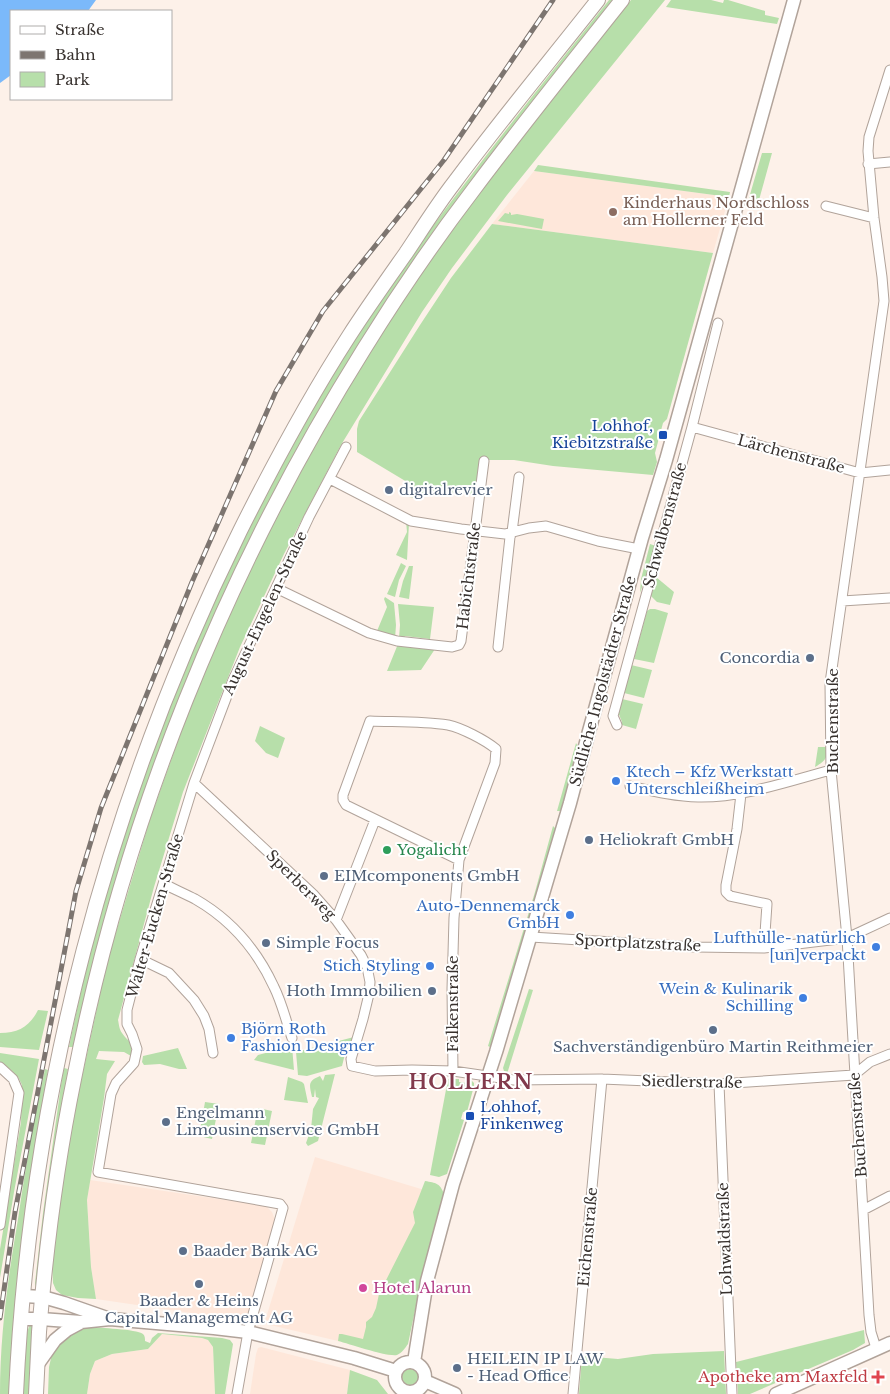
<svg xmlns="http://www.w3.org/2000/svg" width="890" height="1394" font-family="'Libre Baskerville',serif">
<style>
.built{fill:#fee7da}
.green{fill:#b7dfaa}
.water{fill:#7bb9fa}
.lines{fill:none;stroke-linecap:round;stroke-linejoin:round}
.street-casing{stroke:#b1a39a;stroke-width:11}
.secondary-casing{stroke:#b1a39a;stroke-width:15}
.primary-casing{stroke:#b1a39a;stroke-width:16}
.street{stroke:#fff;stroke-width:9}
.secondary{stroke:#fff;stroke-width:12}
.primary{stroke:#fff;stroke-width:14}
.rail-casing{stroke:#7d7570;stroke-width:5}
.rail{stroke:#fff;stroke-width:3;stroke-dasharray:9;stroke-linecap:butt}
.education-dot{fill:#8d6e63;stroke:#fff;stroke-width:2}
.transit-dot{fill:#1a4fb4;stroke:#fff;stroke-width:2}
.service-dot{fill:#5c6f8a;stroke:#fff;stroke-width:2}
.shop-dot{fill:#3f7fe0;stroke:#fff;stroke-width:2}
.leisure-dot{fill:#2e9e5b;stroke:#fff;stroke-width:2}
.hotel-dot{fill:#d1479c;stroke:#fff;stroke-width:2}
.health-dot{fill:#e0444e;stroke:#fff;stroke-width:2}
.labels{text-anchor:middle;stroke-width:4;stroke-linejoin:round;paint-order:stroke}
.education-label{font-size:15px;fill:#785e54;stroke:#fff;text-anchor:start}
.transit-label{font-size:15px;fill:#164399;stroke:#fff;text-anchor:end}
.street-label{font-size:15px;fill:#38322f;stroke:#fff}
.service-label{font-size:15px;fill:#4e5e75;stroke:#fff;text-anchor:start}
.shop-label{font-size:15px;fill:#366cbe;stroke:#fff;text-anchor:end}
.leisure-label{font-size:15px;fill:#27864d;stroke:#fff;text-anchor:start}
.hotel-label{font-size:15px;fill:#b23c85;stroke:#fff;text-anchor:start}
.health-label{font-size:15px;fill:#be3a42;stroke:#fff;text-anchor:end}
.district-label{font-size:20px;font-weight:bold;letter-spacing:1px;fill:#823a4c;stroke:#fff}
</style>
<rect width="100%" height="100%" fill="#fdf1e9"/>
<!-- built -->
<path class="built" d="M534 171 729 197 713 253 492 224Z
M315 1157 441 1195 397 1355H388L355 1345 266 1324V1318Z
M90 1180 266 1206 272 1212 275 1220 246 1321 96 1299 91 1267 87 1200Z
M162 1334 202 1338 208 1340 213 1347 215 1394H87L90 1374 95 1361 112 1354 148 1349Z
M261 1347 350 1370 347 1394H250L256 1354 258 1348Z"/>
<!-- green -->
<path class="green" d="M609 0H615L381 311 351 358 320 410 247 547 223 597 198 654 87 988 73 1047H69C122 785 227 534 373 310 388 286 406 264 422 241 482 159 545 80 609 0Z
M631 0H665L507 195 452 268 422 312 341 445 284 554 240 647 183 792 154 887 118 1020C119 1024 119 1029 122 1033 130 1045 133 1038 131 1056L124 1052 99 1051 96 1059 115 1061 107 1074 104 1098 87 1200 91 1267 96 1299 78 1298 62 1295 56 1290 53 1283 52 1264 55 1235 67 1154 75 1109 107 962 150 819 195 693 223 628 250 570 312 447 393 313 460 217Z
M671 0H711L723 3 724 0H728L765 11V15L779 18 777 24 666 7Z
M762 153H772L759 200 749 198Z
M538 165 730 192 729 197 534 171Z
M509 212 511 213V215L517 214 544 219 542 229 498 221 505 213 509 214Z
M492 224 713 253 667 419 663 423 655 453 657 462 653 475 553 466 514 460H480L477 495 427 490 417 498 409 497 412 485 357 452V429L359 421 420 325 451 278Z
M406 521 409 523 407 560 396 555 407 532Z
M650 544 656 546 640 593 641 579Z
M401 563 406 566 399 580 395 597 387 594Z
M409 566H413L409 599 399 597 403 581Z
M656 577 674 592 670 605 657 602 651 596Z
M385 597 394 603 396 625 395 639 377 631 387 607 384 599Z
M398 604 434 607 430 639 405 636 403 639 399 638 400 625Z
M650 609H655L668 613 654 663 634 659 647 611Z
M398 644 435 649 421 670 387 671Z
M631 665 652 670 644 698 624 693Z
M622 699 643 704 636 729 622 725V722L618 712Z
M260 726 285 738 278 758 266 753 255 741Z
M576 743 579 748 561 811H557Z
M818 747H828C827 759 825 761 815 767Z
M553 826 557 830 502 1016 490 1047 488 1046 535 892Z
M529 989 533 990 507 1074H505L503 1068Z
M38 1010 48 1011 39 1050 0 1047V1033C19 1033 30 1026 38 1010Z
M354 1037 345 1054 342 1066 307 1076 298 1075 296 1052Z
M292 1046 294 1070 254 1060 258 1055Z
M178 1048 187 1069H179L160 1064 144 1065 142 1062 143 1056Z
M0 1053 39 1059 14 1192 0 1278V1249L21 1122 22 1085 18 1077 11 1070 0 1063Z
M64 1068 68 1069 49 1187 36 1289 35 1283 43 1213 62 1078Z
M45 1069 48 1070 34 1156 17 1278 9 1394H0C0 1335 8 1277 18 1219 25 1169 34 1119 45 1069Z
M335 1074 318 1141 308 1146 306 1143 311 1129 313 1109 319 1098 316 1097 315 1089 314 1097H312C309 1084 308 1081 320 1076L323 1081 325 1075Z
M288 1077 302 1082 304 1084 308 1103 284 1100Z
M448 1079H459V1082L467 1083 468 1079H470L474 1083V1086L467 1112H463L461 1119 464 1120 447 1174 439 1177 430 1175Z
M205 1102 219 1104 212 1139 199 1136Z
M258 1108 272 1111 265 1145 251 1143Z
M425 1181C436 1183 440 1183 444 1194L422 1277 408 1344C405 1348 402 1353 397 1355 387 1357 350 1344 338 1341L339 1334H342L363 1339 366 1327V1322L372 1317 376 1308 379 1294 415 1223 413 1212Z
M30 1324H33L29 1394H23L26 1335Z
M90 1327C99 1328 136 1329 143 1334 145 1336 145 1338 145 1341L150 1343 152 1338 158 1333 222 1338 230 1340 233 1344 225 1394H215L213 1347 208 1340 202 1338 162 1334 148 1349 112 1354 95 1361 90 1374 87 1394H48L49 1367 52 1354 66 1336 81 1329Z
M864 1330 865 1343 853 1350 750 1394H738L736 1362Z
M724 1351 726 1394H579L582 1356 618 1359 653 1354Z
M401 1378a9 9 0 1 1 18 0a9 9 0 1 1-18 0Z
M350 1370 377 1380 388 1394H347Z"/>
<!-- water -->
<path class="water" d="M0 0H96L88 11H11V75L0 83Z"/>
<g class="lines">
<defs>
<path id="street" d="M868 164 890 162
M826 206 874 218
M692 427 860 473 890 470
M330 479 411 521 461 529 505 534 529 528 546 526 598 541 639 549
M276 588 369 633 397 641 452 647 459 645 461 641 484 461
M842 601 890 598
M498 647 510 537 512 532 519 477
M617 725 613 716 692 427 718 323
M194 783 313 894 336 920 361 955 367 967 370 982 369 994 363 1019 351 1059 352 1066 375 1071 412 1070 453 1071 514 1080 602 1079 719 1084 854 1075 870 1062 890 1054
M630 786C652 791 676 797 698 797 742 798 789 781 831 770
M741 794 737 829 726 885V892L730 896 767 904 764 948
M164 884C174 889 185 894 195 899 230 919 257 950 274 987 282 1003 286 1021 292 1038
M336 920 375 820
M531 937 695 947 764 948 847 938 890 918
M140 959 169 973 194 1000 204 1016 209 1029 213 1053
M0 1067 13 1079 19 1093 0 1225
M453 1071 452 989 454 918 459 860 495 763 496 749C485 740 462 728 448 725 422 721 395 722 370 721L343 795V800L346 805 459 860
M719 1084 732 1394
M863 1210 890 1196
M876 1348 871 1332 869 1315 847 938 831 770 830 683 884 301 882 277 874 218 868 151 869 137 890 70
M411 1392V1394
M237 1394 248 1332 283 1208 280 1204 98 1172 111 1094 116 1083 134 1063 137 1049 132 1034 127 1024V1010L140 959 194 783 233 680 309 517 346 447
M573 1394 602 1079"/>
<path id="secondary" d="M23 1296 43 1297 64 1303 107 1318
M21 1319H41L81 1322 110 1319 214 1328 248 1332 354 1358 396 1371
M395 1377a15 15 0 1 1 30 0a15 15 0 1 1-30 0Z
M414 1362 427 1281 453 1184 496 1052 570 803 588 735 642 538 666 460 794 0
M38 1364 55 1340 67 1330 80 1323
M425 1381 455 1394
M776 1394 890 1343"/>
<path id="primary" d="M16 1394C30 1094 107 801 240 531 273 465 309 398 349 336 367 308 387 280 406 253 422 229 437 205 454 183 500 121 550 61 598 0
M36 1394C37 1373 38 1353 39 1332 46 1247 57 1162 74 1079 124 821 225 571 364 349 398 294 435 240 474 189 522 125 572 63 622 0"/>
</defs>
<!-- street casing -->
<use href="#street" class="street-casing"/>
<!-- secondary casing -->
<use href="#secondary" class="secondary-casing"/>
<!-- primary casing -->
<use href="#primary" class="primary-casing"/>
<!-- street -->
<use href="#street" class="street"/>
<!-- secondary -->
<use href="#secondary" class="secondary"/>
<!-- primary -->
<use href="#primary" class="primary"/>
<defs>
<path id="rail" d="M0 1318 15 1212 76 891 101 808 192 582 276 391 323 311 444 160 553 0"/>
</defs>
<!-- rail casing -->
<use href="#rail" class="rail-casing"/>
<!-- rail -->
<use href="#rail" class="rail"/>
</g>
<!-- markers -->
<circle class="education-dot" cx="613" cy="212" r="5"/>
<g class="transit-dot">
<rect x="658" y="430" width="10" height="10" rx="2.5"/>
<rect x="465" y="1111" width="10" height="10" rx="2.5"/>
</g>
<g class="service-dot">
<circle cx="389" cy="490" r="5"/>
<circle cx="810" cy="658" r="5"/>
<circle cx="589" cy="840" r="5"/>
<circle cx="324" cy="876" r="5"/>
<circle cx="266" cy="943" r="5"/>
<circle cx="432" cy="991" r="5"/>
<circle cx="713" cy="1030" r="5"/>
<circle cx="166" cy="1122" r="5"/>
<circle cx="183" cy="1251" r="5"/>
<circle cx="199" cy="1284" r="5"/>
<circle cx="457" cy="1368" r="5"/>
</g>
<g class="shop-dot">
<circle cx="616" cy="781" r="5"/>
<circle cx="570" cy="915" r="5"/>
<circle cx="876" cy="947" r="5"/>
<circle cx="430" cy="966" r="5"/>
<circle cx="803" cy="998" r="5"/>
<circle cx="231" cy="1038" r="5"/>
</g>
<circle class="leisure-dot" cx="387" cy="850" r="5"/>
<circle class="hotel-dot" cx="363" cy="1288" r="5"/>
<path class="health-dot" d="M875.5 1369.5h5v5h5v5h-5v5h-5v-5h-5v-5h5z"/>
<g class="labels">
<!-- education labels -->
<g class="education-label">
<text x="623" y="208">Kinderhaus Nordschloss<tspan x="623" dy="17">am Hollerner Feld</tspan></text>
</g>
<!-- transit labels -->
<g class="transit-label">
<text x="653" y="431">Lohhof,<tspan x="653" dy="17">Kiebitzstraße</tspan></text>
<text x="480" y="1112" text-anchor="start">Lohhof,<tspan x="480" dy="17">Finkenweg</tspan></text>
</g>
<!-- street labels -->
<g class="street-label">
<text transform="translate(791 454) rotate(15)" y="5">Lärchenstraße</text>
<text transform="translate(665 525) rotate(-75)" y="5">Schwalbenstraße</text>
<text transform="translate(469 576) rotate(-83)" y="5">Habichtstraße</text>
<text transform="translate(265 613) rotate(-65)" y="5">August-Engelen-Straße</text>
<text transform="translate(603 681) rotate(-75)" y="5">Südliche Ingolstädter Straße</text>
<text transform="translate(833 721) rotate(-90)" y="5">Buchenstraße</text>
<text transform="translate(301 885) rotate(45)" y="5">Sperberweg</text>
<text transform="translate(155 916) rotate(-74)" y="5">Walter-Eucken-Straße</text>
<text transform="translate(638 943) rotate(3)" y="5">Sportplatzstraße</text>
<text transform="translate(453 1004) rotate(-90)" y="5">Falkenstraße</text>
<text transform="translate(692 1082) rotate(1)" y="5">Siedlerstraße</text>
<text transform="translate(858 1125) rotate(-94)" y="5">Buchenstraße</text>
<text transform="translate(588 1237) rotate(-85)" y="5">Eichenstraße</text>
<text transform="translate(725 1239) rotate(-92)" y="5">Lohwaldstraße</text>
</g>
<!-- service labels -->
<g class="service-label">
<text x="399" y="495">digitalrevier</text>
<text x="800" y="663" text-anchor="end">Concordia</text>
<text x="599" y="845">Heliokraft GmbH</text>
<text x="334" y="881">EIMcomponents GmbH</text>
<text x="276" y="948">Simple Focus</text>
<text x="422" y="996" text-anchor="end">Hoth Immobilien</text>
<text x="713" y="1052" text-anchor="middle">Sachverständigenbüro Martin Reithmeier</text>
<text x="176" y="1118">Engelmann<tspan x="176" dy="17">Limousinenservice GmbH</tspan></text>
<text x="193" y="1256">Baader Bank AG</text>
<text x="199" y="1306" text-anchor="middle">Baader &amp; Heins<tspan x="199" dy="17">Capital Management AG</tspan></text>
<text x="467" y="1364">HEILEIN IP LAW<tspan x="467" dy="17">- Head Office</tspan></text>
</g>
<!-- shop labels -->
<g class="shop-label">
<text x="626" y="777" text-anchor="start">Ktech – Kfz Werkstatt<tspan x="626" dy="17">Unterschleißheim</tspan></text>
<text x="560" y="911">Auto-Dennemarck<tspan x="560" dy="17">GmbH</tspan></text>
<text x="866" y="943">Lufthülle- natürlich<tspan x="866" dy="17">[un]verpackt</tspan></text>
<text x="420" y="971">Stich Styling</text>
<text x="793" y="994">Wein &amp; Kulinarik<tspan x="793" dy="17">Schilling</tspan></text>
<text x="241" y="1034" text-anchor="start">Björn Roth<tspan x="241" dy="17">Fashion Designer</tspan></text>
</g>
<!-- leisure labels -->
<g class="leisure-label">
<text x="397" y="855">Yogalicht</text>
</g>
<!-- hotel labels -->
<g class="hotel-label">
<text x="373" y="1293">Hotel Alarun</text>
</g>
<!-- health labels -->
<g class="health-label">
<text x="868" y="1382">Apotheke am Maxfeld</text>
</g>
<!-- district labels -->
<g class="district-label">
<text x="471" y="1089">HOLLERN</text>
</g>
</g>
<!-- legend -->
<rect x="10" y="10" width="162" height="90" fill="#ffffff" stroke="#afadac"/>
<rect x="20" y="26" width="25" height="8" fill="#ffffff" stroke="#afadac"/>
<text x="55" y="35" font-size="15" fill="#38322f">Straße</text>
<rect x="20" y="51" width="25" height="8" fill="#7d7570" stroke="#afadac"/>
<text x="55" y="60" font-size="15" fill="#38322f">Bahn</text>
<rect x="20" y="72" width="25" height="15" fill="#b7dfaa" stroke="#afadac"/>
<text x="55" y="85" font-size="15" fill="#38322f">Park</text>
</svg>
